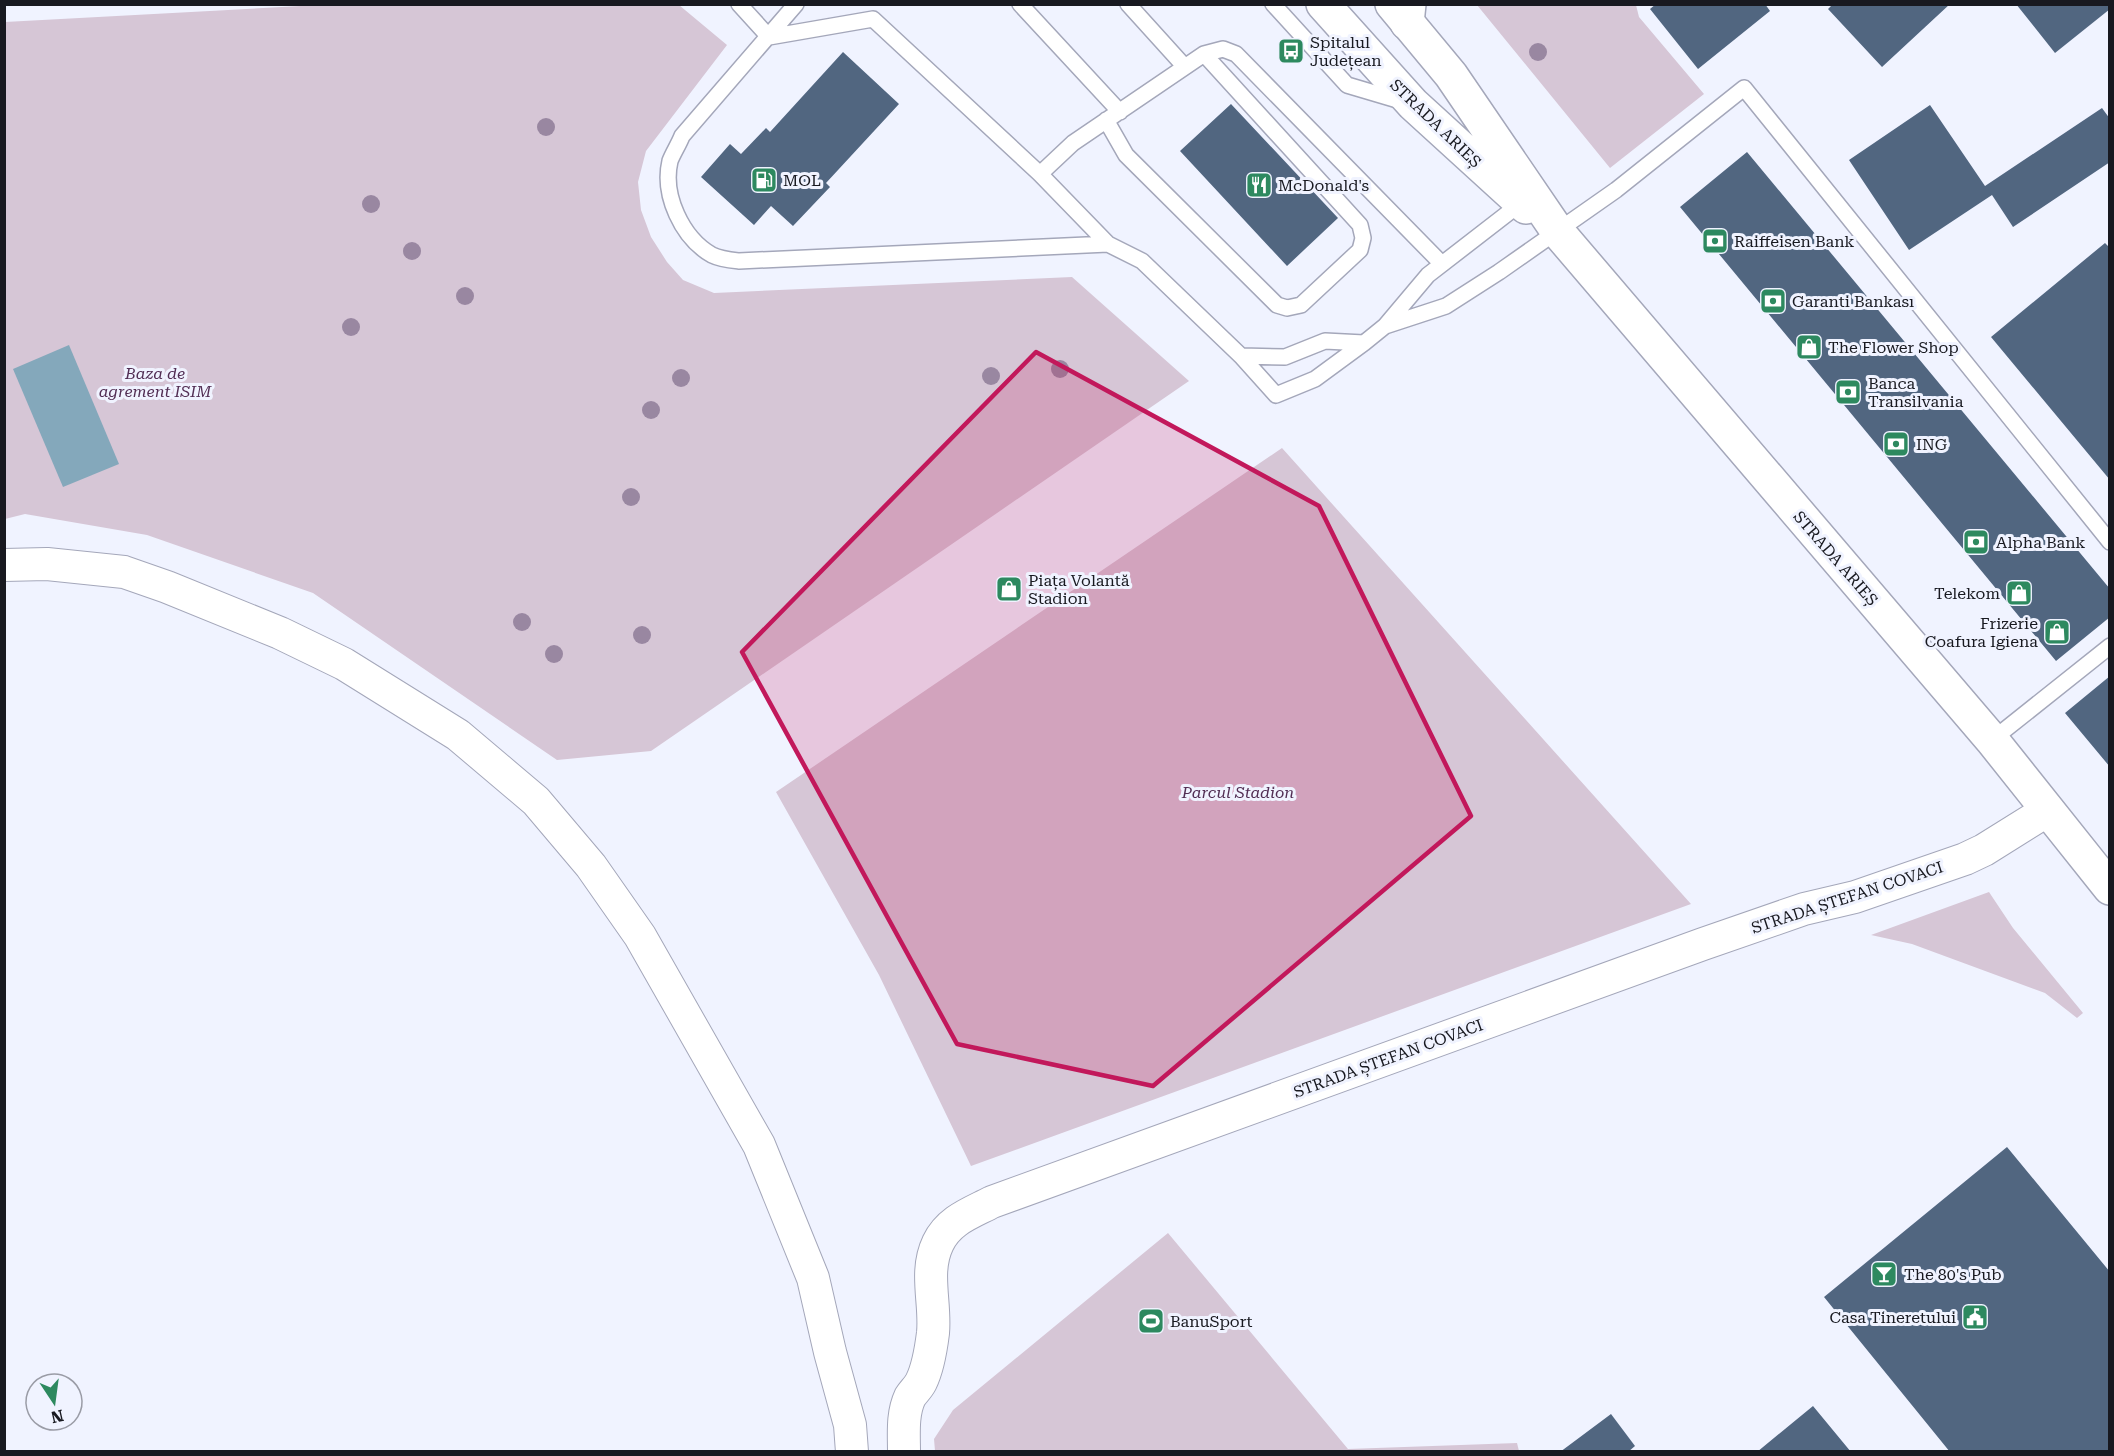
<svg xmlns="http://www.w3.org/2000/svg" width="2114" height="1456" font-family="'Roboto Serif',serif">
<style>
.green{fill:#d6c6d6}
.water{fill:#84a8bb}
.building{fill:#516680}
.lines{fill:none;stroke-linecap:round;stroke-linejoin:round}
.lane-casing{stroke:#a4a7ba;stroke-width:18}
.street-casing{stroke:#a4a7ba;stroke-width:34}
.secondary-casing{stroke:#a4a7ba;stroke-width:36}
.primary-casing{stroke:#a4a7ba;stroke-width:36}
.lane{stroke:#fff;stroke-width:15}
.street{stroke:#fff;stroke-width:32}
.secondary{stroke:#fff;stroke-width:33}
.primary{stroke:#fff;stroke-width:33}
.tree{fill:#9987a1}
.marked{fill:#c2185b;fill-opacity:0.2;stroke:#c2185b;stroke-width:4.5;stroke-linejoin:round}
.labels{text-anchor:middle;stroke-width:6;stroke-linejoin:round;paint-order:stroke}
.poi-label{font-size:16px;fill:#181920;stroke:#f0f3ff;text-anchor:start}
.street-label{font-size:16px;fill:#181920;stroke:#f0f3ff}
.park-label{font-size:16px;font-style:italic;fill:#522e54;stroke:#f0f3ff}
</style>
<rect width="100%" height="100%" fill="#f0f3ff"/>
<!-- green -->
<path class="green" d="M337 4 679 5 727 45 646 151 638 182 641 210 651 237 667 262 683 280 714 293 1072 277 1189 381 651 751 557 760 313 593 147 535 25 514 5 519V22Z
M1477 5H1636L1639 17 1704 94 1610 168Z
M1282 448 1691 904 971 1166 879 975 776 792Z
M1989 892 2013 928 2083 1013 2077 1018 2045 993 1912 944 1871 935Z
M1168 1233 1348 1449 1517 1443 1519 1451H935L934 1439 953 1410Z"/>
<!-- water -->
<path class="water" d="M69 345 119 464 63 487 13 369Z"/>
<!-- building -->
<path class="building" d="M1656 4H1765L1770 11 1698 69 1650 9Z
M1833 4H1950L1882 67 1828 9Z
M2016 4H2110V9L2055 53Z
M843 52 899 104 826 183 830 187 793 226 771 206 754 225 701 177 730 144 741 154 766 128 770 132Z
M1231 104 1338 218 1287 266 1180 151Z
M1930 105 1985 186 2102 108 2110 119V162L2013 227 1992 195 1909 250 1849 160Z
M1747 152 2110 589V617L2056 661 1680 207Z
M2105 243 2110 248V480L1991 337Z
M2110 676V767L2065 713Z
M2007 1147 2110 1272V1452H1950L1824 1297Z
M1813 1406 1851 1452H1757Z
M1611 1414 1635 1446 1628 1452H1560Z"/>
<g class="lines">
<defs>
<path id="lane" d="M739 4 769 37 873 19 1040 174 1108 244 1142 261 1241 356 1276 395 1315 379 1364 343 1385 326 1428 275 1521 203
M796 4 682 136C679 144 673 153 670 161 662 195 682 238 712 255 720 259 730 260 739 261L1108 244
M1020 4 1120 112
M1128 4 1185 67
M1273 4 1347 85 1401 101
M1106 120 1126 155 1277 305 1287 308 1301 305 1360 250 1363 238 1360 225 1204 54
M1040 174 1073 143 1204 54 1223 49 1236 54 1442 264
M1385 326 1446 306 1499 272 1616 190 1744 88 2110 542
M1241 356 1285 357 1325 341 1364 343
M1992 740 2110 646"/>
<path id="street" d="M4 565 47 564 124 572 167 587 280 633 344 664 458 735 536 801 591 866 640 936 759 1145 813 1278 830 1352 850 1425 852 1452
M904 1452C904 1434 902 1414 910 1397 913 1392 918 1388 921 1382 928 1368 931 1349 933 1333 936 1303 924 1272 938 1243 949 1220 971 1213 992 1202L1703 944 1804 909 1855 897 1965 859 1984 850 2048 810"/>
<path id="secondary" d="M1323 4 1413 104 1526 207
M1392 4 1451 75 1558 232 1992 740 2110 888"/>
<path id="primary" d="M1407 23 1409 4"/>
</defs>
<!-- lane casing -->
<use href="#lane" class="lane-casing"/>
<!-- street casing -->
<use href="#street" class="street-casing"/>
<!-- secondary casing -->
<use href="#secondary" class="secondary-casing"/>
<!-- primary casing -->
<use href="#primary" class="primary-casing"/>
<!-- lane -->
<use href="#lane" class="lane"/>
<!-- street -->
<use href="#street" class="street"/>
<!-- secondary -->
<use href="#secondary" class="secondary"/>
<!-- primary -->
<use href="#primary" class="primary"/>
</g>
<!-- trees -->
<g class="tree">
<circle cx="1538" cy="52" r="9"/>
<circle cx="546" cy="127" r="9"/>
<circle cx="371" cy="204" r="9"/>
<circle cx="412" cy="251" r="9"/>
<circle cx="465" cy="296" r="9"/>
<circle cx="351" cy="327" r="9"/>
<circle cx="1060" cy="369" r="9"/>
<circle cx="991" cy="376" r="9"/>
<circle cx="681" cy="378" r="9"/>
<circle cx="651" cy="410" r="9"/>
<circle cx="631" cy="497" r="9"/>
<circle cx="522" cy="622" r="9"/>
<circle cx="642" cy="635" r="9"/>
<circle cx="554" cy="654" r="9"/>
</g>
<!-- marked area -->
<path class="marked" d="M1036 352 1319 506 1471 816 1153 1086 957 1044 742 652Z"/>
<!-- icons -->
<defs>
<symbol id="bus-square" viewBox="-11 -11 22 22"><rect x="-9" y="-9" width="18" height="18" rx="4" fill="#2d895f" stroke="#f0f3ff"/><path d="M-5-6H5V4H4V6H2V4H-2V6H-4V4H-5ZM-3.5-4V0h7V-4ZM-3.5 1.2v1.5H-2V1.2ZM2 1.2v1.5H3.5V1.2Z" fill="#fff"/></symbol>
<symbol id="fuel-square" viewBox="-11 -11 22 22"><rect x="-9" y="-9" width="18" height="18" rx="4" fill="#2d895f" stroke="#f0f3ff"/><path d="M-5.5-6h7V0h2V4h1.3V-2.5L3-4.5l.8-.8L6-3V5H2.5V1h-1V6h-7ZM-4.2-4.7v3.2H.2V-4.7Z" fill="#fff"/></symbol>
<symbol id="restaurant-square" viewBox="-11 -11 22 22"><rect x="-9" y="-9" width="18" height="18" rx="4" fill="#2d895f" stroke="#f0f3ff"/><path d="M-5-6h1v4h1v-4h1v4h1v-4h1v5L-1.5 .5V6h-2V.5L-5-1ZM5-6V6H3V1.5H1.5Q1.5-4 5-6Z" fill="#fff"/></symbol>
<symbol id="bank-square" viewBox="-11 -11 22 22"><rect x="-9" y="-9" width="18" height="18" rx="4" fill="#2d895f" stroke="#f0f3ff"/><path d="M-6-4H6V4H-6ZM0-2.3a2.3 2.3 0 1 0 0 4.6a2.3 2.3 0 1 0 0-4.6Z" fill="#fff"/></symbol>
<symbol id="shop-square" viewBox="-11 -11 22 22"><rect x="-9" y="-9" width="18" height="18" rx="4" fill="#2d895f" stroke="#f0f3ff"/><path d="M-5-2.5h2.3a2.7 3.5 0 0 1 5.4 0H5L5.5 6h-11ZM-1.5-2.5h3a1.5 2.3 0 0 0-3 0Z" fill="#fff"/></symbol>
<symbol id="bar-square" viewBox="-11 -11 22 22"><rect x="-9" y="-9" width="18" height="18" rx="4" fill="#2d895f" stroke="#f0f3ff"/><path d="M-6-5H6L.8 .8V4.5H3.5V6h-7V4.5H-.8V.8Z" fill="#fff"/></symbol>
<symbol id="civic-square" viewBox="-11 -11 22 22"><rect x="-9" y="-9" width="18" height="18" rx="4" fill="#2d895f" stroke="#f0f3ff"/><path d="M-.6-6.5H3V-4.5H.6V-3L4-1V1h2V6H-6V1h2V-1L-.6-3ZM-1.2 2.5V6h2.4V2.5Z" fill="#fff"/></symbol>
<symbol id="stadium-square" viewBox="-11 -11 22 22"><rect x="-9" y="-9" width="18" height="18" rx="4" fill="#2d895f" stroke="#f0f3ff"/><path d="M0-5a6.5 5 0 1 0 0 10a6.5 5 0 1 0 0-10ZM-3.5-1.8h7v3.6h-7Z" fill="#fff"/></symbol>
</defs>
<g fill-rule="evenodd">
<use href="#bus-square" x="1276" y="36" width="30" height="30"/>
<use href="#fuel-square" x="749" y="165" width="30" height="30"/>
<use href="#restaurant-square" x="1244" y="170" width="30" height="30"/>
<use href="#bank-square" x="1700" y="226" width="30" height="30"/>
<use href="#bank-square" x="1758" y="286" width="30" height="30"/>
<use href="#shop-square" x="1794" y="332" width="30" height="30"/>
<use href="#bank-square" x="1833" y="377" width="30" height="30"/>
<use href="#bank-square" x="1881" y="429" width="30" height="30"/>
<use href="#bank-square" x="1961" y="527" width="30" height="30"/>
<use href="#shop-square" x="994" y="574" width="30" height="30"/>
<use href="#shop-square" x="2004" y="578" width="30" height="30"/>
<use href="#shop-square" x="2042" y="617" width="30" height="30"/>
<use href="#bar-square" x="1869" y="1259" width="30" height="30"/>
<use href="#civic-square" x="1960" y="1302" width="30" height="30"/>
<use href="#stadium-square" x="1136" y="1306" width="30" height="30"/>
</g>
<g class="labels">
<!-- poi labels -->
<g class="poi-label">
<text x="1310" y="48">Spitalul<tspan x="1310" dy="18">Județean</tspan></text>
<text x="783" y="186">MOL</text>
<text x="1278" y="191">McDonald's</text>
<text x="1734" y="247">Raiffeisen Bank</text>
<text x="1792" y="307">Garanti Bankası</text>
<text x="1828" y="353">The Flower Shop</text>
<text x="1868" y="389">Banca<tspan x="1868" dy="18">Transilvania</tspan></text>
<text x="1916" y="450">ING</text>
<text x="1996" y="548">Alpha Bank</text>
<text x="1028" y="586">Piața Volantă<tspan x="1028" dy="18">Stadion</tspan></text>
<text x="2000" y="599" text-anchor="end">Telekom</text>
<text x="2038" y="629" text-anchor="end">Frizerie<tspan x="2038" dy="18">Coafura Igiena</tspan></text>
<text x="1904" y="1280">The 80's Pub</text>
<text x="1956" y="1323" text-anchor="end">Casa Tineretului</text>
<text x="1170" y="1327">BanuSport</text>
</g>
<!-- street labels -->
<g class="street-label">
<text transform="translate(1436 123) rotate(44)" y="6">STRADA ARIEȘ</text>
<text transform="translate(1836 558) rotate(49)" y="6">STRADA ARIEȘ</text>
<text transform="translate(1847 897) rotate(-18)" y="6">STRADA ȘTEFAN COVACI</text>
<text transform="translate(1388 1058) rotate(-20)" y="6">STRADA ȘTEFAN COVACI</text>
</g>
<!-- park labels -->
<g class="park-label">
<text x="155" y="379">Baza de<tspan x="155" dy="18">agrement ISIM</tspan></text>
<text x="1238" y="798">Parcul Stadion</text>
</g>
</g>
<!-- border -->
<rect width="2114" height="1456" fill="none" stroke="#181920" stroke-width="12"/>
<!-- north arrow -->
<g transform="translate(54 1402) rotate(167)"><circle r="28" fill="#f0f3ff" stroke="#9a9ca6" stroke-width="1.5"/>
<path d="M0-4.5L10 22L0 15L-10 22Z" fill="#2d895f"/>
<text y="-9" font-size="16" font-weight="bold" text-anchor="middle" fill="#181920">N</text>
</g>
</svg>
